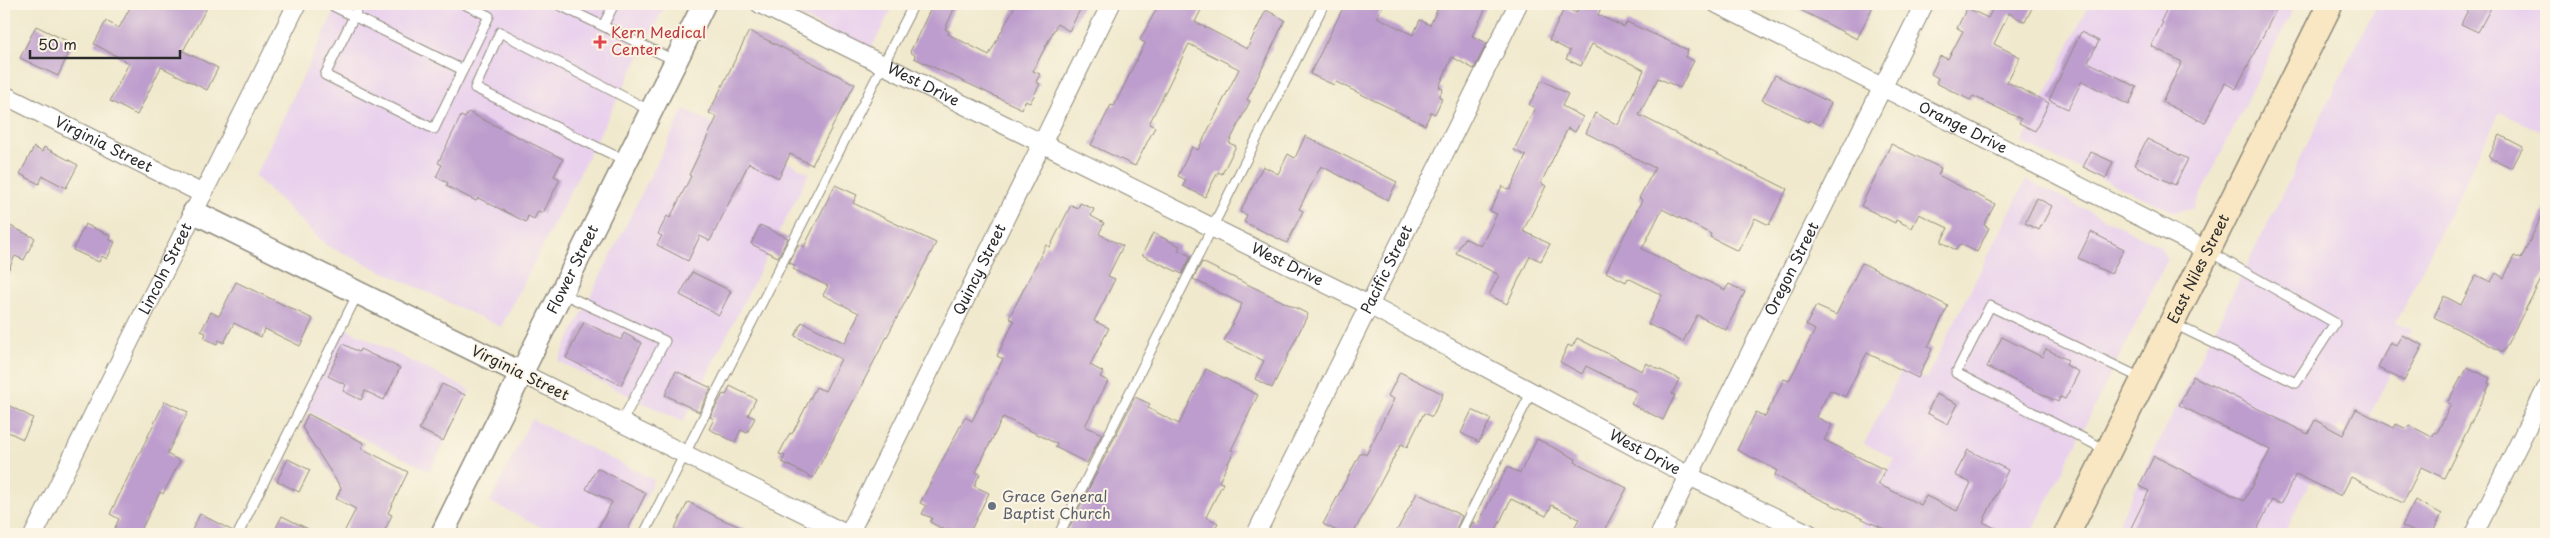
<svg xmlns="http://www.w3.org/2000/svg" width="2550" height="538" font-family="'Playpen Sans',sans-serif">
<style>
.built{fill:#e9d1ed}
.building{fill:#bd9dcd}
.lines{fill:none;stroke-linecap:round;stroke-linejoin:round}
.service-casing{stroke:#8e8a7c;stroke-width:11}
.minor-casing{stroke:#8e8a7c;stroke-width:20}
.tertiary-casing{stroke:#8e8a7c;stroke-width:25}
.secondary-casing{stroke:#8e8a7c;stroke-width:28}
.service{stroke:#fff;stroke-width:9}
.minor{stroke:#fff;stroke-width:18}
.tertiary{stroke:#fff;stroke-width:22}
.secondary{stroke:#f9e7c3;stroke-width:25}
.health-dot{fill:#e0444e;stroke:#fcf5e5;stroke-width:2}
.worship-dot{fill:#6b7280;stroke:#fcf5e5;stroke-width:2}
.labels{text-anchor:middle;stroke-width:4;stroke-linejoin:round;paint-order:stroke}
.health-label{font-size:15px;fill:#be3a42;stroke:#fcf5e5;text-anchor:start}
.street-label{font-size:15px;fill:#2b2b2b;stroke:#fcf5e5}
.worship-label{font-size:15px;fill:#5b616d;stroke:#fcf5e5;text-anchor:start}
</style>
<rect width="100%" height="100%" fill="#fcf5e5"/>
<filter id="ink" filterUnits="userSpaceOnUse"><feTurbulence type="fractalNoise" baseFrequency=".02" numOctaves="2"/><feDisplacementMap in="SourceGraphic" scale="10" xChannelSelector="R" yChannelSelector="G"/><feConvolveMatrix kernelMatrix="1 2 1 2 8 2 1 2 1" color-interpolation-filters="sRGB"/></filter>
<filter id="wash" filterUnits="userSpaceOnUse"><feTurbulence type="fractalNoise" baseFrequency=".0096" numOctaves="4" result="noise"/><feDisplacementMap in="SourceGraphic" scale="20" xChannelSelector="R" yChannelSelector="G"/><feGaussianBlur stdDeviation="1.12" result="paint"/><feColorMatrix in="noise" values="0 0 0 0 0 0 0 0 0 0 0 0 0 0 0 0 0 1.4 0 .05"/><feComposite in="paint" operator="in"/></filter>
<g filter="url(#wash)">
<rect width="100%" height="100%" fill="#f0e9cd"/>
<!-- built -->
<path class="built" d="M338 4H666L501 327 326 245 255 176Z
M776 4H894L870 51Z
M2089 4H2296L2193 209 2175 212 2022 143Z
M2377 4H2546V134L2500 112 2396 322 2412 330 2360 435 2338 425 2284 534H2113Z
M684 109 809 173 683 422 558 361Z
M2026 180 2160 246 2167 261 2031 534H1878L1860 526 1894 458 1864 444 1903 368 1926 379Z
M341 326 470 390 430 471 301 408Z
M531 419 654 480 628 534H556L490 502Z"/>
<g id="blocks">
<!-- building -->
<path class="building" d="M132 4H209L183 51 218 68 207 90 161 67 137 115 110 101 129 63 94 44 106 21 119 28Z
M933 4H944L954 9 945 29 949 31 948 34 989 55 1016 4H1083L1069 31 1057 24 1033 71 1040 74 1036 82 1040 84 1030 103 1025 101 1022 109 914 58 915 55 910 52Z
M1159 4H1204L1195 22 1247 49 1266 10 1285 20 1247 100 1250 101 1229 143 1236 146 1222 174 1218 172 1205 197 1183 186 1186 180 1178 176 1192 147 1198 150 1239 69 1189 44 1149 124 1155 127 1135 166 1091 145 1111 105 1114 106 1145 43 1140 40Z
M1345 4H1384L1377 17 1413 35 1420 20 1430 25 1440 4H1488L1472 36 1487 43 1474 69 1452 57 1439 87 1443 89 1439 97 1442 99 1435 114 1431 112 1425 125 1336 82 1334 85 1310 74Z
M1580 4H1592L1601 8 1598 15 1624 27 1627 22 1688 50 1685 57 1694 61 1680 88 1658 78 1639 115 1787 189 1769 225 1755 218 1738 251 1710 237 1711 234 1662 209 1642 249 1725 290 1729 284 1745 292 1726 330 1697 315 1683 342 1648 324 1662 295 1628 278 1626 282 1606 272 1642 200 1639 198 1655 168 1586 133 1595 113 1618 125 1644 70 1592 44 1581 66 1566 59 1570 51 1549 40 1565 7 1576 13Z
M1789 4H1874L1857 39Z
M1990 4H2034L2025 22 2009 13 1994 44 2020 57 2007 82 2049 103 2035 131 2019 123 2021 119 1973 96 1970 100 1936 83 1938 78 1931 74 1940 56 1948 59 1963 31 1957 28 1967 8 1988 18 1994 6Z
M2169 4H2279L2236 89 2225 83 2205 123 2162 102 2182 62 2151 46 2163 22 2161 21Z
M2471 4H2493L2478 32 2461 24Z
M36 26 73 44 58 76 20 58Z
M749 31 855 84 812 165 790 154 779 178 749 163 710 241 700 236 688 261 657 245 662 236 658 234 667 216 670 218 691 176 689 175 717 117 709 113Z
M2081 32 2099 41 2088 62 2137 87 2129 105 2082 81 2068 109 2049 100Z
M1775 75 1831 103 1820 125 1809 120 1808 122 1762 100Z
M1542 80 1568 94 1562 106 1583 117 1575 132 1568 128 1541 183 1546 186 1523 231 1550 244 1541 261 1530 256 1507 304 1489 295 1499 275 1456 253 1464 238 1481 246 1497 214 1490 211 1502 186 1510 190 1526 156 1514 150 1535 108 1529 105Z
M468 112 563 159 554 176 560 179 543 213 538 211 534 219 528 216 526 222 478 198 476 201 446 186 448 183 436 177 442 165 438 163 461 116 465 118Z
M2500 135 2523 147 2512 168 2489 157Z
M1305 136 1397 182 1388 200 1321 166 1299 209 1303 211 1287 243 1244 222 1247 215 1240 212 1263 166 1278 174 1288 154 1295 158Z
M2147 139 2188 159 2175 185 2134 165Z
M1891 144 1941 168 1938 175 1995 204 1984 225 1989 228 1977 252 1960 244 1956 250 1941 242 1948 228 1919 214 1912 228 1896 220 1895 223 1861 206Z
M34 147 42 152 44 147 78 165 66 188 43 176 39 184 20 174Z
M2091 152 2113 162 2106 178 2083 167Z
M835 185 857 195 853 203 936 243 813 478 782 462 785 456 779 454 790 433 792 434 816 387 825 391 841 359 795 336 802 322 845 343 859 313 823 295 828 286 793 269 795 265 789 263 799 244 804 247Z
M2037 198 2052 206 2039 230 2025 223Z
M1080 203 1094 209 1091 216 1104 223 1099 234 1123 246 1108 276 1115 279 1094 321 1109 328 1090 365 1103 372 1100 377 1108 381 1085 426 1102 434 1087 463 1055 447 1057 444 1003 417 976 472 980 474 974 486 989 493 969 534H961L948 528 946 531 930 522 932 518 922 514 926 506 920 503 965 417 972 421 1003 359 997 356 1014 321 1009 318 1046 245 1050 247 1071 205 1078 208Z
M2546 207V270L2503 352 2434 317 2444 296 2461 305 2476 275 2491 282 2496 273 2504 278 2514 256 2521 259Z
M4 223 35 238 24 260 15 256 4 279Z
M85 224 111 236 110 240 115 242 107 259 102 256 99 262 73 250Z
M760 225 788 238 778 257 751 244Z
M2091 232 2124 249 2111 274 2078 258Z
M1153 233 1180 246 1178 250 1191 256 1182 274 1142 255Z
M1202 262 1308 314 1272 388 1255 379 1264 361 1224 341 1242 304 1193 279Z
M1862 263 1948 306 1928 347 1932 349 1918 378 1867 353 1845 397 1830 390 1816 417 1832 425 1824 440 1885 470 1878 484 1921 505 1926 496 1957 511 1971 483 1955 475 1968 450 2008 470 1983 522 2007 534H1895L1811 495 1775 475 1777 470 1737 450 1756 412 1765 417 1784 379 1789 381 1815 330 1806 325 1816 306 1836 315Z
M692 272 731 291 719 315 680 295Z
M236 282 313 319 300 346 265 329 261 337 234 323 224 343 219 340 217 344 204 338 206 333 201 331 211 312 219 316Z
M584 322 621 340 624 333 642 343 621 385 566 358Z
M2402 335 2423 345 2404 381 2378 368 2390 342 2396 345Z
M2002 337 2042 357 2046 349 2068 360 2066 365 2079 372 2065 399 2060 397 2058 402 1987 367Z
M1577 338 1642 371 1646 363 1679 379 1672 394 1675 395 1663 420 1631 404 1637 392 1586 366 1582 374 1560 362 1568 345 1572 347Z
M343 344 359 352 360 349 400 368 384 400 365 391 361 400 343 391 346 385 328 376Z
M2467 367 2490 378 2488 383 2490 384 2444 478 2421 467 2403 503 2351 477 2341 496 2296 474 2281 504 2272 500 2255 534H2128L2149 491 2139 486 2154 456 2244 501 2270 450 2179 405 2193 376 2308 434 2315 420 2343 435 2356 409 2394 428 2396 424 2407 429 2409 425 2432 437 2435 432 2437 433 2451 404 2447 403Z
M1206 369 1258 395 1231 450 1234 451 1219 482 1223 483 1206 517 1218 523 1212 534H1066L1135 397 1150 404 1148 408 1179 424Z
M676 371 711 388 699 412 665 395Z
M1400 372 1443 394 1432 417 1424 413 1407 447 1401 444 1353 534H1343L1323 524 1361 452 1366 455 1394 399 1388 396Z
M442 384 465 395 443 441 419 429Z
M730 386 756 399 748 415 755 418 747 433 741 430 735 442 709 429 714 419 710 417 723 394 726 395Z
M1936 394 1958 404 1948 424 1927 413Z
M165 401 188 412 167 454 180 461 163 494 160 492 139 534H112L119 519 110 514Z
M4 403 33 418 23 439 4 430Z
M1472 410 1491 419 1479 442 1461 433Z
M308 414 364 443 361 448 408 472 388 513 392 515 383 534H343L356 509 336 499 341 488 302 427Z
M1537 439 1576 459 1575 462 1627 488 1602 534H1571L1579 519 1552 505 1546 516 1511 499 1495 532 1498 534H1467L1473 522 1478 524 1507 467 1520 473Z
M288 459 310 470 299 492 277 481Z
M597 468 646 493 626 534H595L612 502 586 489Z
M1417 493 1462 516 1454 534H1395Z
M2415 500 2442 514 2432 534H2419L2402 526Z
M688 502 719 518 757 534H672Z
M200 514 233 531 232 534H190Z
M282 516 318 534H273Z"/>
</g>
</g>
<g filter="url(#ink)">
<use href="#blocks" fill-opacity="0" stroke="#8e8a7c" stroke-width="1"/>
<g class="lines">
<defs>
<path id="service" d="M329 4 463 70
M360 4 325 75 434 129 489 16 464 4
M557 4 676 61
M603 26 614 4
M626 161 475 88 500 32 651 111
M561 293 665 341 621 423
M2172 323 2296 383 2335 323 2208 251
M2106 450 1956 373 1990 306 2141 378
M238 534 358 293
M644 534 914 4
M1059 534 1324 4
M1460 534 1532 391"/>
<g id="minor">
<path id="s1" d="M760 4 1369 305 1689 476 1810 534"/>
<path id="s2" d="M1717 4 2208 251"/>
<path id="s3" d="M4 95 203 194"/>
<path d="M521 373 846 534"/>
<path id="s4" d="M34 534 297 4"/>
<path id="s5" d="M849 534 1111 4"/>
<path id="s6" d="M1256 534 1518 4"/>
<path id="s7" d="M1660 534 1924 4"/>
<path d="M2474 534 2546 389"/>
</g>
<g id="tertiary">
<path d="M194 212 521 373"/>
<path id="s8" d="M442 534 704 4"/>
</g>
<g id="secondary">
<path id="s9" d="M2067 534 2330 4"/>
</g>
</defs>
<!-- service casing -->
<use href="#service" class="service-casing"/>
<!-- minor casing -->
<use href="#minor" class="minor-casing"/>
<!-- tertiary casing -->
<use href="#tertiary" class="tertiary-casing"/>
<!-- secondary casing -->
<use href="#secondary" class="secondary-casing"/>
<!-- service -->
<use href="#service" class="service"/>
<!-- minor -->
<use href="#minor" class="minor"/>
<!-- tertiary -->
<use href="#tertiary" class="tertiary"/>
<!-- secondary -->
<use href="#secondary" class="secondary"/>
</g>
</g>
<!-- markers -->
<path class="health-dot" d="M597.5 34.5h5v5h5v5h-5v5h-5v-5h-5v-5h5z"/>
<circle class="worship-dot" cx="992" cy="506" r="5"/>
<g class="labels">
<!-- health labels -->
<g class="health-label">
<text x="611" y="38">Kern Medical<tspan x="611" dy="17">Center</tspan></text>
</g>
<!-- street labels -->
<g class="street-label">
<text dy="5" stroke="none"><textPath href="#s1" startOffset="182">West Drive</textPath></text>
<text dy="5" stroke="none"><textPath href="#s2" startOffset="275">Orange Drive</textPath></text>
<text dy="5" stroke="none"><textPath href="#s3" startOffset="111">Virginia Street</textPath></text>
<text dy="5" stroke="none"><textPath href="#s1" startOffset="588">West Drive</textPath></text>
<text dy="5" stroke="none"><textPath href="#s4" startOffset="296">Lincoln Street</textPath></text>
<text dy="5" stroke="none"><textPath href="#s8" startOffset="295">Flower Street</textPath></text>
<text dy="5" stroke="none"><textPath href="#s5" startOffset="295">Quincy Street</textPath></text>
<text dy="5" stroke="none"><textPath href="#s6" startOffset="295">Pacific Street</textPath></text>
<text dy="5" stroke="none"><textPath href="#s7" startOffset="296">Oregon Street</textPath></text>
<text dy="5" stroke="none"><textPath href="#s9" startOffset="296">East Niles Street</textPath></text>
<text transform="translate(520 373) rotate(26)" y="5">Virginia Street</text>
<text dy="5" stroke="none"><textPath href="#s1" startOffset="992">West Drive</textPath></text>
</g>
<!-- worship labels -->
<g class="worship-label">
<text x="1002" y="502">Grace General<tspan x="1002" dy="17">Baptist Church</tspan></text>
</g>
</g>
<!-- margin -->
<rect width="2550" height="538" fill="none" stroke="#fcf5e5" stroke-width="20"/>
<!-- scale -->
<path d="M30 50v8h150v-8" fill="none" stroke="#2b2b2b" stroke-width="2.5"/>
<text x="38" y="50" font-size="15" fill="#2b2b2b" stroke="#fcf5e5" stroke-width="4" paint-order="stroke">50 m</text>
</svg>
